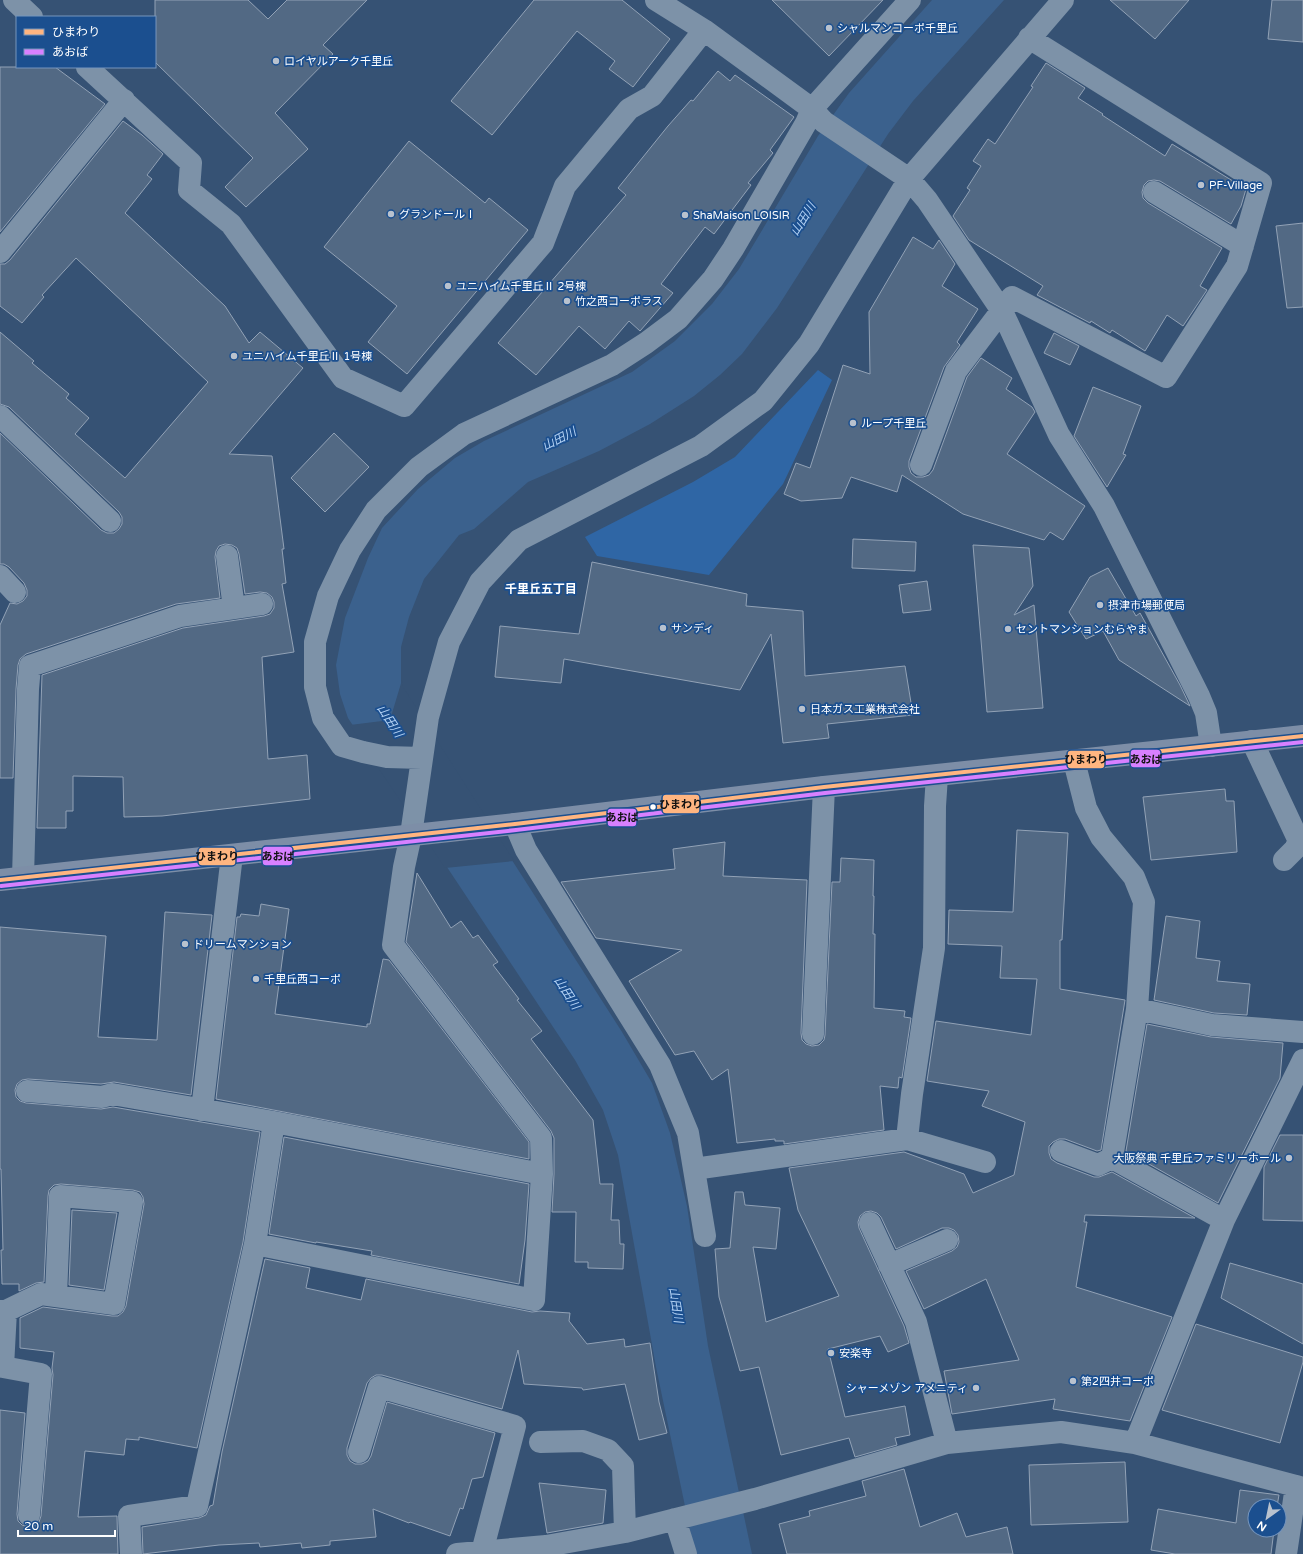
<svg xmlns="http://www.w3.org/2000/svg" width="1303" height="1554" font-family="'Varela Round','Noto Sans JP',sans-serif">
<style>
.green{fill:#2f66a5}
.water{fill:#3b618d}
.pier{fill:#365274}
.building{fill:#526984;stroke:#92a2b6}
.lines{fill:none;stroke-linecap:round;stroke-linejoin:round}
.street{stroke:#7d92a8;stroke-width:22}
.primary{stroke:#7d8ea7;stroke-width:22}
.bus-1-casing{stroke:#1b4f8f;stroke-width:7}
.bus-2-casing{stroke:#1b4f8f;stroke-width:7}
.bus-1{stroke:#ffb580;stroke-width:4}
.bus-2{stroke:#d880ff;stroke-width:4}
.poi-dot{fill:#b9c2ce;stroke:#1b4f8f;stroke-width:1.5}
.bus-dot{fill:#fff;stroke:#1b4f8f;stroke-width:1.5}
.labels{text-anchor:middle;stroke-width:3.5;stroke-linejoin:round;paint-order:stroke}
.poi-label{font-size:11px;fill:#fff;stroke:#1b4f8f;text-anchor:start}
.water-label{font-size:12px;font-style:italic;fill:#b5d3f5;stroke:#1b4f8f}
.neighbourhood-label{font-size:12px;font-weight:bold;fill:#fff;stroke:#1b4f8f}
.line-badge{stroke:#1b4f8f;stroke-width:1.5}
.pale-badge-label{font-size:11px;text-anchor:middle;font-weight:bold;fill:#111}
</style>
<rect width="100%" height="100%" fill="#365274"/>
<!-- green -->
<path class="green" d="M818 370 832 380 783 484 709 575 597 556 585 537 693 482 735 457Z"/>
<!-- water -->
<path class="water" d="M932 0H1004L913 101 888 134 777 308 742 354 720 375 694 396 650 424 599 451 528 482 474 529 459 535 424 579 409 617 401 647V687L622 1032 652 1083 670 1133 687 1206 708 1346 752 1554H695L656 1367 618 1155 603 1110 575 1060 348 718 340 694 336 665 345 618 368 558 382 528 418 489 455 458 484 441 632 372 675 341 712 304 739 269 818 136 849 93Z"/>
<!-- pier -->
<path class="pier" d="M402 680 403 687 514 861 445 868 350 725 390 720Z"/>
<!-- building -->
<path class="building" d="M155 0H248L268 19 287 0H367L323 45 333 54 275 113 308 149 246 207 225 187 253 158 155 62Z
M534 0H622L670 39 633 87 609 69 615 61 577 31 492 135 451 101Z
M772 0H883L829 56Z
M1110 0H1189L1155 39Z
M1272 0H1303V42L1268 39Z
M1046 63 1085 88 1078 98 1103 114 1102 115 1165 156 1172 144 1246 189 1241 206 1231 224 1160 181 1154 180 1148 181 1144 185 1142 192 1143 198 1148 203 1222 248 1200 286 1207 290 1183 326 1167 315 1145 351 1112 330 1110 333 1091 321 1090 323 1037 295 1043 286 969 240 953 216 970 190 967 188 981 166 973 161 988 139 995 144 1033 87 1031 86Z
M0 67H55L105 104 0 232Z
M718 71 730 81 735 75 794 117 770 150 773 153 748 183 751 185 714 234 705 227 661 284 673 293 640 331 629 321 605 349 579 326 536 375 498 343 626 195 618 188 668 126 691 100 693 101Z
M123 121 142 135 163 154 147 175 152 179 125 213 225 306 249 343 260 332 303 368 229 454 272 456 284 549H282L286 583 282 584 294 652 262 657 268 759 307 755 310 799 162 816 124 817 123 777 73 776V811H66V828H37L42 675 183 628 264 616 270 614 274 608V602L272 597 267 593 260 592 245 594 239 554 237 548 232 545 225 544 219 546 216 551 215 557 220 598 176 604 26 654 20 659 18 665 16 689 13 778H0V625L10 603 17 604 23 601 27 596V590L24 583 9 567 4 564H0V433L101 530 107 533H114L119 529 122 524V517L119 512 9 407 0 404V332L34 361 32 363 69 394 66 398 89 418 75 434 125 478 208 382 76 258 42 295 44 297 22 323 0 306V264H5L10 260Z
M409 141 485 203 489 198 528 230 407 374 368 342 397 306 324 247Z
M1303 223V307L1287 308 1276 226Z
M913 237 933 249 939 240 955 264 942 286 978 309 957 342 960 345 944 367 909 461V467L911 473 916 477H923L929 475 933 470 967 377 981 358 1012 378 1006 389 1032 407 1035 412 1007 454 1085 506 1063 540 1050 532 1044 540 963 514 902 475 897 492 851 477 842 498 801 501 784 494 796 463 810 468 843 365 870 374 869 312Z
M1054 333 1079 346 1070 365 1044 353Z
M1093 387 1141 406 1123 454 1126 455 1107 487 1074 436Z
M334 433 369 467 325 512 291 478Z
M853 539 916 542 915 571 852 568Z
M973 545 1029 548 1033 586 1014 615 1034 605 1043 708 987 712Z
M592 562 747 594 746 606 803 611 805 676 905 666 913 715 827 724 829 738 783 743 771 634 740 690 564 659 561 683 495 677 500 626 579 634Z
M1108 568 1136 616 1140 613 1180 685 1190 706 1119 660 1103 631 1086 639 1069 612 1090 577Z
M927 581 931 610 903 613 899 585Z
M1225 789 1226 801H1234L1237 852 1151 860 1143 797Z
M1017 830 1068 833 1062 940H1060V989L1125 1000 1101 1150 1097 1151 1065 1139H1059L1053 1142 1049 1146V1153L1051 1159 1057 1163 1094 1177H1099L1112 1172 1195 1218 1085 1215 1084 1222H1087L1076 1287 1172 1317 1130 1421 1053 1409 1055 1399 952 1414 944 1371 1019 1360 986 1279 924 1309 906 1271 952 1251 957 1247 959 1242 958 1235 954 1230 949 1228H942L896 1249 881 1217 877 1213 871 1211 865 1212 860 1216 858 1222 859 1228 904 1326 909 1343 888 1352 880 1336 828 1349 845 1417 905 1406 910 1435 895 1438 897 1445 855 1457 849 1438 781 1455 759 1367 740 1371 719 1297 715 1249 730 1248 735 1192H743L745 1205 780 1208 776 1249 753 1247 766 1322 839 1296 798 1210 789 1168 904 1152 964 1174 973 1193 1014 1175 1025 1122 982 1106 989 1091 927 1081 936 1021 1031 1035 1037 979 1000 978 1002 946 948 944 949 910 1013 912Z
M725 842 723 876 807 880 801 1033 802 1040 806 1044 812 1046 819 1045 824 1040 825 1035 832 882H840L841 858 874 860 873 896H874L873 934H875L874 1008 905 1011 904 1017 911 1018 902 1078 899 1077 898 1088 880 1086 884 1130 784 1144V1141H775V1139L737 1143 728 1069 712 1080 694 1051 675 1055 629 981 682 950 596 938 561 882 675 869 673 849Z
M417 873 451 928 461 921 473 938 478 935 498 962 493 965 519 999 517 1000 542 1031 531 1039 593 1120 600 1184H613L611 1220H619L620 1244H624L623 1269 588 1268V1262H575L576 1212H552L554 1174V1138L551 1131 406 942Z
M261 904 289 909 275 1014 367 1027V1024H370L383 959 389 960 529 1142V1159L216 1099 237 917H240L241 914 259 916Z
M165 912 212 915 191 1095 114 1082 101 1084 28 1079 22 1080 17 1084 15 1090 16 1097 20 1101 26 1103 101 1109 113 1107 260 1132 243 1242 197 1448 139 1437V1440L126 1439 124 1455 85 1451 78 1517 117 1516 118 1554H0V1410L25 1413 17 1514 18 1521 22 1525 28 1527 34 1526 39 1522 41 1516 53 1375 52 1368 54 1352 20 1348V1318L43 1307 112 1316H118L123 1312 126 1306 144 1204 143 1197 140 1192 133 1190 61 1184 54 1185 49 1190 48 1196 44 1282 36 1283 19 1291V1284H2L1 1250H3L1 1169H0V927L106 936 98 1037 157 1040Z
M1166 916 1200 921 1196 958 1220 961 1217 981 1250 984 1247 1015 1214 1013 1154 1000Z
M1147 1024 1211 1037 1283 1043 1280 1078 1218 1203 1126 1151Z
M1280 1135H1303V1221L1263 1220 1264 1167Z
M284 1137 529 1184 525 1240 519 1284 371 1255 372 1251 316 1242V1243L269 1234Z
M72 1210 117 1213 104 1290 69 1285Z
M265 1259 310 1268 306 1288 361 1300 366 1279 532 1312 540 1311 570 1313 569 1321 587 1344 624 1339 625 1347 650 1343 659 1402 667 1433 639 1440 625 1384 583 1390 582 1388 524 1384 518 1350 502 1409 382 1375H376L371 1378 367 1383 347 1448V1455L350 1461 355 1464H362L368 1461 371 1456 387 1402 495 1433 483 1477 472 1479 463 1509 460 1508 450 1536 410 1522 409 1523 373 1509 376 1537 330 1541V1545L302 1548 301 1543 260 1547 259 1543 219 1545 143 1554 142 1527 199 1518 206 1515 210 1506 213 1505 222 1452Z
M1230 1263 1303 1284V1344L1221 1298Z
M1196 1324 1303 1357V1362L1280 1443 1162 1410Z
M1125 1462 1128 1522 1031 1525 1029 1465Z
M904 1469 920 1527 957 1513 966 1537 1007 1527 1013 1554H787L779 1524 810 1516 809 1511 866 1496 862 1481Z
M539 1483 606 1490 603 1523 547 1533Z
M1240 1490 1279 1495 1277 1506H1255V1530H1274L1271 1554H1175L1151 1550 1158 1509 1236 1523Z"/>
<g class="lines">
<!-- street -->
<path class="street" d="M14 0 32 17
M656 0 704 30 812 109 824 122 909 179 927 200 1002 311 1059 435 1104 506 1199 696 1206 713 1211 746
M87 67 191 163 189 190 231 224 343 378 404 406 543 243 565 186 629 109 652 96 704 30
M1154 192 1243 246
M0 252 124 100
M0 416 110 521
M921 465 956 371 1012 297 1166 377 1237 266 1261 183 1029 38
M227 556 234 608
M0 576 15 592
M1252 741 1299 841 1295 849 1284 860
M422 758 387 757 363 752 342 746 323 718 315 687V642L328 596 350 550 376 510 419 467 464 434 612 365 646 343 678 319 713 279 733 249 806 123 812 109 910 0
M1074 761 1086 808 1101 837 1134 877 1144 902 1137 1009 1112 1158
M515 824 526 850 660 1065 688 1133 705 1236
M23 878 28 689 30 666 180 616 262 604
M1137 1009 1212 1025 1303 1032
M813 1034 824 787
M27 1091 102 1097 112 1094 274 1122 542 1174
M202 1110 232 855
M907 1139 912 1094 934 948 935 806 937 776
M1061 1151 1098 1165 1112 1158 1224 1220
M694 1169 907 1139 985 1162
M870 1223 916 1322 947 1443
M255 1244 274 1122
M889 1265 947 1240
M0 1311H6L41 1294 114 1304 132 1202 60 1196 56 1296
M6 1311 3 1367 41 1374 29 1515
M540 1442 583 1441 608 1450 623 1466 625 1532
M1135 1443 1224 1220 1303 1060
M359 1452 379 1387 515 1426 482 1552
M675 1519 686 1554
M131 1554 129 1516 197 1506 255 1244 534 1300 542 1174 541 1138 393 945 404 867 411 835 428 717 449 642 480 582 519 540 701 446 763 401 809 344 909 179 1063 0
M457 1554 546 1546 625 1532 755 1499 947 1443 1061 1432 1135 1443 1303 1488
M1286 1554 1296 1486"/>
<!-- primary -->
<path class="primary" d="M0 880 515 824 824 787 1303 736"/>
<defs>
<path id="bus-1" d="M0 880 515 824 824 787 1303 736"/>
<path id="bus-2" d="M1 886 516 830 825 793 1303 742"/>
</defs>
<!-- bus-1 casing -->
<use href="#bus-1" class="bus-1-casing"/>
<!-- bus-2 casing -->
<use href="#bus-2" class="bus-2-casing"/>
<!-- bus-1 -->
<use href="#bus-1" class="bus-1"/>
<!-- bus-2 -->
<use href="#bus-2" class="bus-2"/>
</g>
<!-- markers -->
<g class="poi-dot">
<circle cx="829" cy="28" r="4"/>
<circle cx="276" cy="61" r="4"/>
<circle cx="1201" cy="185" r="4"/>
<circle cx="391" cy="214" r="4"/>
<circle cx="685" cy="215" r="4"/>
<circle cx="448" cy="286" r="4"/>
<circle cx="567" cy="301" r="4"/>
<circle cx="234" cy="356" r="4"/>
<circle cx="853" cy="423" r="4"/>
<circle cx="1100" cy="605" r="4"/>
<circle cx="663" cy="628" r="4"/>
<circle cx="1008" cy="629" r="4"/>
<circle cx="802" cy="709" r="4"/>
<circle cx="185" cy="944" r="4"/>
<circle cx="256" cy="979" r="4"/>
<circle cx="1289" cy="1158" r="4"/>
<circle cx="831" cy="1353" r="4"/>
<circle cx="1073" cy="1381" r="4"/>
<circle cx="976" cy="1388" r="4"/>
</g>
<circle class="bus-dot" cx="653" cy="807" r="3.5"/>
<g class="labels">
<!-- poi labels -->
<g class="poi-label">
<text x="837" y="32">シャルマンコーポ千里丘</text>
<text x="284" y="65">ロイヤルアーク千里丘</text>
<text x="1209" y="189">PF-Village</text>
<text x="399" y="218">グランドールⅠ</text>
<text x="693" y="219">ShaMaison LOISIR</text>
<text x="456" y="290">ユニハイム千里丘Ⅱ 2号棟</text>
<text x="575" y="305">竹之西コーポラス</text>
<text x="242" y="360">ユニハイム千里丘Ⅱ 1号棟</text>
<text x="861" y="427">ループ千里丘</text>
<text x="1108" y="609">摂津市場郵便局</text>
<text x="671" y="632">サンディ</text>
<text x="1016" y="633">セントマンションむらやま</text>
<text x="810" y="713">日本ガス工業株式会社</text>
<text x="193" y="948">ドリームマンション</text>
<text x="264" y="983">千里丘西コーポ</text>
<text x="1281" y="1162" text-anchor="end">大阪祭典 千里丘ファミリーホール</text>
<text x="839" y="1357">安楽寺</text>
<text x="1081" y="1385">第2四井コーポ</text>
<text x="968" y="1392" text-anchor="end">シャーメゾン アメニティ</text>
</g>
<!-- water labels -->
<g class="water-label">
<text transform="translate(803 219) rotate(-58)" y="4">山田川</text>
<text transform="translate(559 439) rotate(-27)" y="4">山田川</text>
<text transform="translate(390 721) rotate(57)" y="4">山田川</text>
<text transform="translate(567 993) rotate(57)" y="4">山田川</text>
<text transform="translate(676 1305) rotate(81)" y="4">山田川</text>
</g>
<!-- neighbourhood labels -->
<g class="neighbourhood-label">
<text x="541" y="593">千里丘五丁目</text>
</g>
</g>
<g class="line-badge">
<rect x="1130" y="749" width="31" height="19" rx="4" fill="#d880ff"/>
<rect x="1067" y="750" width="38" height="19" rx="4" fill="#ffb580"/>
<rect x="662" y="794" width="38" height="20" rx="4" fill="#ffb580"/>
<rect x="607" y="808" width="30" height="19" rx="4" fill="#d880ff"/>
<rect x="262" y="846" width="31" height="20" rx="4" fill="#d880ff"/>
<rect x="198" y="847" width="38" height="19" rx="4" fill="#ffb580"/>
</g>
<g class="pale-badge-label">
<text x="1146" y="763">あおば</text>
<text x="1086" y="763">ひまわり</text>
<text x="681" y="808">ひまわり</text>
<text x="622" y="821">あおば</text>
<text x="278" y="860">あおば</text>
<text x="217" y="860">ひまわり</text>
</g>
<!-- legend -->
<rect x="16" y="16" width="140" height="52" fill="#1b4f8f" stroke="#7695bc"/>
<rect x="24" y="29" width="20" height="6" fill="#ffb580" stroke="#7695bc"/>
<text x="52" y="36" font-size="12" fill="#ffffff">ひまわり</text>
<rect x="24" y="49" width="20" height="6" fill="#d880ff" stroke="#7695bc"/>
<text x="52" y="56" font-size="12" fill="#ffffff">あおば</text>
<!-- north arrow -->
<g transform="translate(1267 1518) rotate(213)"><circle r="19" fill="#1b4f8f" stroke="#7695bc"/>
<path d="M0-3L7 15L0 10L-7 15Z" fill="#b9c2ce"/>
<text y="-6" font-size="11" font-weight="bold" text-anchor="middle" fill="#ffffff">N</text>
</g>
<!-- scale -->
<path d="M18 1530v6h97v-6" fill="none" stroke="#ffffff" stroke-width="2"/>
<text x="24" y="1530" font-size="12" fill="#ffffff" stroke="#1b4f8f" stroke-width="3" paint-order="stroke">20 m</text>
</svg>
